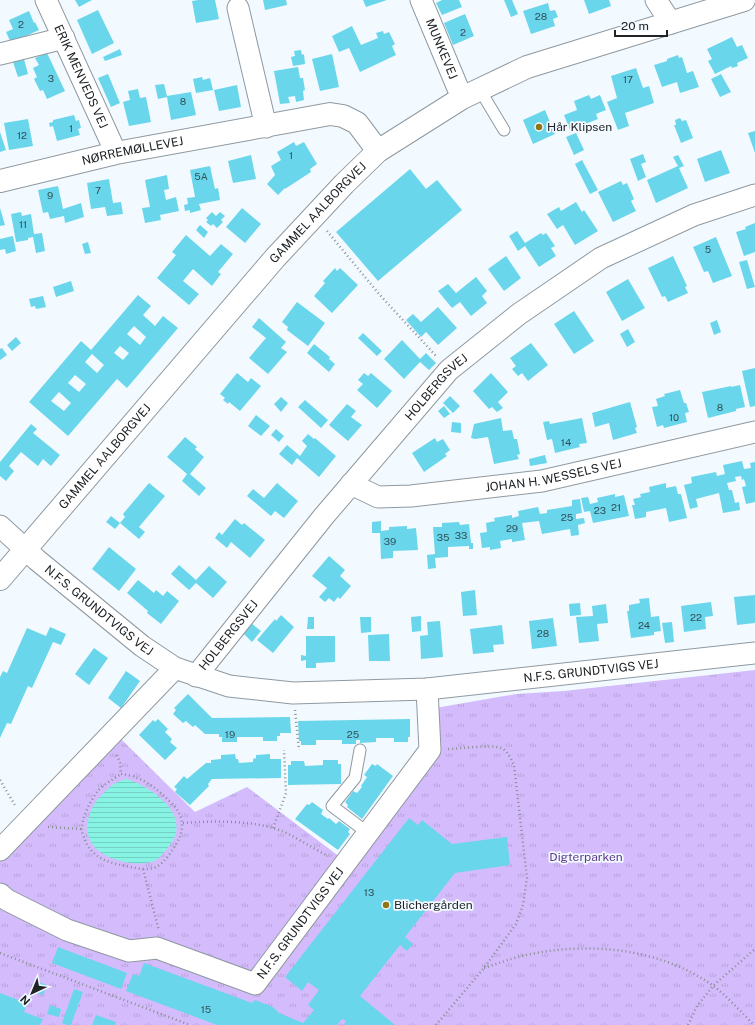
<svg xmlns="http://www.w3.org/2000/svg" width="755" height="1025" font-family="'Public Sans',sans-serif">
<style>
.park{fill:url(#park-tufts)}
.water{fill:url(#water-rules)}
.building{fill:#6ad6ec;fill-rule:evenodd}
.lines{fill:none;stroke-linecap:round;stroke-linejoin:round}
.service-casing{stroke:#8f99a0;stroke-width:13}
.minor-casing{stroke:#8f99a0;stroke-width:23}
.tertiary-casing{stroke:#8f99a0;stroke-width:24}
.path{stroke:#898f93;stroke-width:2.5;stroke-dasharray:1 3;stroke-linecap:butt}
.service{stroke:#fff;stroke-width:11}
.minor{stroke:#fff;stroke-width:21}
.tertiary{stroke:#fff;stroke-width:22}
.poi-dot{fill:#8d7519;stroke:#f3faff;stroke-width:1.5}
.labels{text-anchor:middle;stroke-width:3.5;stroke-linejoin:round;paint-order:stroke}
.number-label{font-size:10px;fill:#325058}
.street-label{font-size:12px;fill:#202427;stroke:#f3faff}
.poi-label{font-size:12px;fill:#202427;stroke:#f3faff;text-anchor:start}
.park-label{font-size:12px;fill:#5e398b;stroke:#f3faff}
</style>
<defs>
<pattern id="park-tufts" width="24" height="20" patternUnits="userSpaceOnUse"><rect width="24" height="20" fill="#d4bbfc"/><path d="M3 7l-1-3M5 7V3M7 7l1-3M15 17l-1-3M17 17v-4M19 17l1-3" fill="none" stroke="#b6a1d8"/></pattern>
<pattern id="water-rules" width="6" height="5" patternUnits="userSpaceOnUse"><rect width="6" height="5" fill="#87f3e2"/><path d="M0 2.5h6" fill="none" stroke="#74d0c2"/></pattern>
</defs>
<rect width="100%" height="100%" fill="#f3faff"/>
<!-- park -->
<path class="park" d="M755 670V1025H0V858L121 739 195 812 247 787 340 857 421 752 418 711 516 694 564 691Z"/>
<!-- water -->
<path class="water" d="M127 779C147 786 182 807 176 833 174 841 166 850 161 856 149 870 112 862 99 851 89 843 86 833 88 821 90 811 94 802 102 795 109 787 116 781 127 779Z"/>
<!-- building -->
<path class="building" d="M75 0H92L79 7Z
M198 0H215L219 19 196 23 192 1Z
M263 0H286L287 5 265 10Z
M363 0H387L366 7Z
M442 0H459L462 7 442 15 436 3Z
M504 0H512L518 14 511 17Z
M584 0H609L611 6 589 14Z
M548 3 550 11 555 10 558 17 553 19 555 26 531 34 523 11Z
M98 10 114 43 92 54 77 20Z
M29 11 34 23 35 22 39 30 11 43 6 32 13 29 9 20Z
M465 14 474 36 453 45 444 23Z
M352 26 361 45 378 38 376 33 383 31 384 34 389 32 395 44 392 46 396 55 360 72 349 48 339 52 332 36Z
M732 37 737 47 742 45 748 58 737 63 738 66 732 68 731 66 715 74 708 61 712 59 707 49Z
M120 49 122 55 105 61 103 57Z
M301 50 302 55 304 54 305 64 293 66 291 57 295 56 294 51Z
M47 53 65 91 47 99 43 90 40 91 34 79 37 77 33 68 39 65 35 58Z
M332 54 339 87 320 91 312 59Z
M678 55 679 58 682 57 687 73 693 71 699 87 680 93 677 82 662 87 654 65 667 61V59Z
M24 59 28 74 18 77 13 62Z
M298 67 300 78H303L305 90 303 91 304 100 296 102 295 96 288 97 290 103 280 104 274 71Z
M636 68 643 88 649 86 654 103 625 113 629 126 618 130 607 102 617 98 611 76Z
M108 74 120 103 111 107 98 78Z
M721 74 731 92 720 97 711 79Z
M202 77 203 80 210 78 213 90 196 93 193 79Z
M164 84 167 96 191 92 196 115 171 120 167 97 158 99 155 85Z
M237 85 241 107 219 111 214 90Z
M138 89 140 98 146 97 151 122 129 126 123 102 130 100 128 91Z
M589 95 591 99 600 95 606 110 596 114 598 119 570 130 564 115 577 110 574 101Z
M545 110 555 134 533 144 523 120Z
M74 115 76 121 79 120 81 128 78 129 80 135 57 141 53 126 50 127 49 123 53 122V120Z
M680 118 682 121 686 120 693 138 681 143 674 125H676L675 120Z
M28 119 33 146 9 150 4 123Z
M755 131V153L748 133Z
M0 132 6 150 0 152Z
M576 133 584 150 574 155 566 137Z
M294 142 296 146 304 142 317 164 310 169 311 172 285 189V188L278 195 267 184 275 175 271 166 281 160 277 152Z
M721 150 730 173 705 182 697 159Z
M643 154 646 162 641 164 646 177 638 181 630 159Z
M251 155 256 179 233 183 228 161Z
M678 155 684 166 679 168 688 188 656 203 647 180 678 166 673 157Z
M582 160 598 190 590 194 575 164Z
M210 166 215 189 218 188 220 200 199 204 201 210 190 213V210L185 211 184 205 188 204 187 198 195 197 190 170Z
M410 169 426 189 437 180 462 210 378 281 336 232Z
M167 175 169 189 164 190 166 200 176 197 179 211 160 215 161 220 145 223 142 208 150 207 145 180Z
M109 179 113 203 121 202 123 214 107 216 105 207 91 209 87 183Z
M621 181 623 185 627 183 634 199 631 201 636 211 613 222 598 192Z
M58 186 63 209 81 203 84 217 65 223 64 216 50 219 48 212 43 213 38 190Z
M576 202 582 212 584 210 598 231 575 245 563 225 557 229 547 214 559 207 561 211Z
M0 208 5 225 0 226Z
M242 208 261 224 245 243 226 227Z
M21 212 22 216 31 214 34 234 42 233 45 251 36 253 33 237 28 238V240L16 242 11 214Z
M212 212 216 216 220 212 225 216 221 220 223 222 217 228 213 224 211 226 206 222 208 220 206 218Z
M755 223V252L744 256 736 232 746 229 745 227Z
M200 225 208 232 204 238 196 230Z
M517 231 525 243 541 233 543 235 546 233 555 246 551 248 556 256 539 267 525 246 518 251 509 236Z
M186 235 210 256 221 244 233 254 218 272 221 274 212 286 193 269 183 281 199 294 189 305 157 278 176 255 172 252Z
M13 236 16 251 6 254 5 249 0 250V239Z
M716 237 732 276 713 283 708 271 704 272 693 247Z
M88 242 91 253 85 254 82 244Z
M506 256 521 278 504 291 488 269Z
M673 256 687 286 685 287 688 293 668 302 665 296 662 297 648 268Z
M747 260 755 287 747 289 739 262Z
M335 268 337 271 340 268 358 285 332 313 314 296 325 283 323 281Z
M476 277 487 291 482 296 487 303 471 316 460 302 452 308 438 291 448 284 456 293Z
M628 279 645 308 622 321 606 292Z
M71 281 74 291 56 297 53 287Z
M138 295 151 306 143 315 155 326 163 316 178 328 127 388 117 379 68 436 29 402 81 341 91 350ZM134 326 146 337 140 345 127 334ZM120 346 129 353 123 360 114 353ZM92 354 104 365 97 373 85 362ZM75 375 86 384 79 392 68 383ZM59 392 71 403 64 411 51 401Z
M43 296 46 307 36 309 35 306 31 307 29 299Z
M297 302 325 323 308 346 287 330 288 327 282 322Z
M438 307 457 328 438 345 426 332 421 337 406 320 413 314 421 322Z
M574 311 594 341 574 354 554 324Z
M259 318 286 342 281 348 287 352 268 374 249 358 266 338 252 327Z
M717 320 721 332 714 335 710 323Z
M628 329 635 342 627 347 620 334Z
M363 333 382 351 377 356 358 338Z
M16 337 21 343 12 351 7 345Z
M402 340 420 359 426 353 436 363 429 370 420 362 404 379 384 359Z
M531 343 548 365 528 381 522 373 518 376 512 369 516 366 510 358Z
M314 344 330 357 329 359 335 364 329 372 307 353Z
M2 348 7 355 0 360V349Z
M755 368V406L750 407 742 371Z
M237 373 248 382 251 378 261 386 240 411 229 402 228 404 223 400 225 398 220 394Z
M364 373 368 376 371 373 392 391 377 408 357 390 363 384 358 380Z
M491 373 508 392 498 402 503 408 497 412 492 407 489 409 473 391Z
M740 385 745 407 736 409V411L708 418 702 392 731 386V387Z
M680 390 684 403H686L689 412 685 413 687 422 664 428 663 425 657 427 652 407 658 406 656 399 665 396 664 394Z
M450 396 460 406 453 413 443 403Z
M281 397 288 403 281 412 274 404Z
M305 400 328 420 321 428 298 407Z
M630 402 637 427 635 428 637 433 613 440 609 423 595 427 592 413Z
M347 404 356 411 351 417 362 425 348 441 329 425Z
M444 406 450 414 444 418 438 411Z
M256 415 270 426 261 436 248 426Z
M501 418 503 431 512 430 514 439H517L520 454 517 455 519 459 494 464 488 437 475 439 471 438 474 424Z
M582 418 587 443 579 444 580 447 555 453 552 439 547 440 543 422 549 421 550 424Z
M452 422 461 423V433L451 432Z
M31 424 37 429 33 433 60 455 51 466 43 459 38 466 21 452 9 466 14 471 6 481 0 476V462Z
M276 429 284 436 279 442 271 435Z
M308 434 314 439 315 438 336 456 319 477 297 458 292 465 279 454 287 445 300 456 307 446 302 441Z
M185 437 197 447 195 449 204 457 190 474 206 488 199 496 182 481 187 474 167 457Z
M435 438 437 442 443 439 450 450 445 454 447 456 424 472 412 453Z
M545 455 547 463 530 466 529 459Z
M742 461 744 469 751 468 750 463 755 462V502L746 504 742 487 746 486 744 479 742 480 741 476 735 477 736 481 727 483 729 490H732L735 503 739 502 740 510 723 513 719 493 696 499 698 507 690 509 684 485 692 483 691 477 716 472 717 476 725 474 723 465Z
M149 483 165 496 139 527 145 532 139 539 120 523 125 517 123 514Z
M277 483 298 501 284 518 275 511 271 516 247 496 253 489 264 498Z
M666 483V488L676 486 678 494H681L687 518 669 522 666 508 646 512V517L635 519 632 505H635L633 499 641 497 640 494 650 492 649 487Z
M615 494V497L624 495 629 516 593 523 590 511 584 512 581 498 588 497 590 504 598 502 597 498Z
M580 499 582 513 576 514V519L584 518 585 523 578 525 579 535 571 536 570 529 542 534 539 521 522 523 525 540 512 542V539L500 541 501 548 490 550V547L482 548 480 533 487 532 486 523 495 521 494 518 512 515V518L519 516 518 511 538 507 540 514 547 513V510L572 506V500Z
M111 516 120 523 115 529 106 522Z
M235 519 242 525 244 523 265 540 250 558 231 542 227 548 215 538 219 532 222 535Z
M381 521V531L389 530V527L407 526V529L416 528 418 550 393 551V558L381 559 380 533H372V522Z
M459 522 460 525 469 524 471 543H473V549H469V546L448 547V557L435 558 436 568 428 569 427 555 435 554 433 527H442V523Z
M109 547 136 569 119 591 92 569Z
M329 556 345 570 340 576 351 586 340 599 338 597 334 602 329 598 325 602 319 597 327 588 312 576Z
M179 565 196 580 209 566 227 582 213 598 196 583 189 590 171 574Z
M138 580 154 593 156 590 163 596 167 591 179 601 161 624 147 613 148 611 127 593Z
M475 590 477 615 463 616 461 592Z
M755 595V623L737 625 734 597Z
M649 598 651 617 659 616 661 631 654 632V635L631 638 627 611H629V605L640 603 639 599Z
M711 602 713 616 705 617 706 629 684 632 681 606Z
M580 603 581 615 570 616 569 604Z
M606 604 608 623 597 624 599 641 579 643 576 617 593 616 592 606Z
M281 615 294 627 273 653 257 640 275 619 276 621Z
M421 616V631L412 632 411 617Z
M308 617H314V629H307Z
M360 617H371V632L361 633Z
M553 618 557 646 532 649 529 621Z
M440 621 443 657 421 659 420 636 428 635 427 622Z
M672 622 674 642 665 643 662 623Z
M251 623 261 631 252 642 243 633Z
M502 625 504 644 493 645 494 652 473 654 470 629Z
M50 627 66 634 61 645 53 642 32 688 28 686 11 724 7 723 0 738V677L3 671 7 673 27 628 46 636Z
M389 634 390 661H369L368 635Z
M306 636H335V662L316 663V668H306V660L301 661V655L306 656Z
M94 648 108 658 89 685 75 674Z
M126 671 140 681 121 708 108 698Z
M188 694 212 718 290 717 291 733H280V736H277V741H263V737H237V742H222V737H219V734H205L195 725 193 727 186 721 183 723 173 714 176 710 174 708Z
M158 719 168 729 165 732 172 739 170 742 177 748 165 760 139 735 153 720 155 722Z
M410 719V737H408V742H394V738H376V742L360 743V740H356V744H342V740H316V745H301V741H299L298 721Z
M235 754 236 759H238L239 763 253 762V759L256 758V755L270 754V759H281V778L212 779 208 784 209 786 190 805 175 792 177 789 174 787 184 776 187 779 206 763H211V760L221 759V755Z
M323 760H338V764H341V784L288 785V765H291V761H304L305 766 323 765Z
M372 764 376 766 377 764 393 776 362 819 347 807 348 805 345 802 353 791 357 793 362 787 361 786 367 777 364 775Z
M312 802 323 810 321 814 328 819 329 818 336 824 339 821 350 829 348 832 350 834 338 850 295 819 307 804 309 805Z
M409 818 418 825 422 820 452 844 507 837 510 865 455 873 405 937 413 944 407 951 400 945 360 996 395 1025H346L344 1024 346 1021 342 1019 337 1025H217L126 991 133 974 139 976 144 963 252 1003 255 1000 273 1007 279 1013 303 1023 314 1010 308 1005 319 990 308 982 302 991 285 977Z
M58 947 127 973 121 989 52 963Z
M35 981 47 985 43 995 31 991Z
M74 989 83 992 71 1025H67L62 1023Z
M0 993 27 1003 24 1012 43 1019 40 1025H0Z
M50 1005 61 1009 59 1017 47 1014Z
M96 1015 116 1022 115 1025H92Z"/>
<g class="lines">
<defs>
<path id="service" d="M480 90 504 130
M360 750 355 778 332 806 368 833"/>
<g id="minor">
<path id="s1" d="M46 0 116 153"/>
<path id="s2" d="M421 0 462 98"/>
<path d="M656 0 671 23"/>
<path d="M238 8 266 127"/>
<path d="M0 54 64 38"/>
<path id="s3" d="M351 484 378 497 411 496 542 481 755 432"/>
<path id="s4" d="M0 526 37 560 142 646 175 668 229 686 293 693 427 689 755 653"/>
<path id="s5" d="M196 676 324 516 449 370 519 314 601 258 694 215 755 195"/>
<path d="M0 850 175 668"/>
<path id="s6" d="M0 894 7 900 67 930 129 951 157 948 255 984 430 750 427 689"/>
</g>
<g id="tertiary">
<path id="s7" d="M0 181 116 153 330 114 343 116 357 123 378 151"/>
<path id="s8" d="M0 579 275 258 344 184 378 151 462 98 527 67 744 0"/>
</g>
</defs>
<!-- service casing -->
<use href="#service" class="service-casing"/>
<!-- minor casing -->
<use href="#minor" class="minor-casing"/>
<!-- tertiary casing -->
<use href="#tertiary" class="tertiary-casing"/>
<!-- path -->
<path class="path" d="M327 231 379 294 437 357
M295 710 299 750
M117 755 120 763 121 774
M121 774C143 776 159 790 174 806 183 815 184 828 179 839 175 847 164 864 156 867 147 871 136 868 126 866 109 863 92 858 85 840 84 837 81 832 82 828 82 817 90 802 97 792 102 785 114 779 121 774Z
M0 780 16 807
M183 823C212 821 244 820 273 828 289 832 312 848 328 856
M48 827 81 829
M273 828 286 793 284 750
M143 869 159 931
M0 953 190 1025
M484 968C497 964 509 959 522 956 585 941 658 947 712 985 725 994 742 1013 754 1025
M436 1025 484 968 516 924 523 905 527 878 514 765C511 759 508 751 501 748 490 744 460 749 447 749
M688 1025 697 1006 714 985 755 949"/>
<!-- service -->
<use href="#service" class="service"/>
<!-- minor -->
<use href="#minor" class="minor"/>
<!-- tertiary -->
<use href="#tertiary" class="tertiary"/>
</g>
<!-- markers -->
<g class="poi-dot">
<circle cx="539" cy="127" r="4"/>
<circle cx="386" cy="905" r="4"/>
</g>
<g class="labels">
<!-- number labels -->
<g class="number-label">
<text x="541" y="20">28</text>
<text x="21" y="28">2</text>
<text x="463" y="36">2</text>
<text x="51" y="82">3</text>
<text x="628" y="83">17</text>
<text x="183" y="105">8</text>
<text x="71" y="132">1</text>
<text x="22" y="139">12</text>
<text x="291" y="159">1</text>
<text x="201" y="180">5A</text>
<text x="98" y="194">7</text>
<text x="50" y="199">9</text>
<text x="23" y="228">11</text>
<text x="708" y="253">5</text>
<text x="720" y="411">8</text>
<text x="674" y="421">10</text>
<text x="566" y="446">14</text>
<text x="616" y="511">21</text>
<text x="600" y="514">23</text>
<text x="567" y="521">25</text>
<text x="512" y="532">29</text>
<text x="461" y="539">33</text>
<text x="443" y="541">35</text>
<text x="390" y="545">39</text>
<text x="696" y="621">22</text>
<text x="644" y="629">24</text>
<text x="543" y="637">28</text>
<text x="230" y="738">19</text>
<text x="353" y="738">25</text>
<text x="369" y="896">13</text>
<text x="206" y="1013">15</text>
</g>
<!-- street labels -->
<g class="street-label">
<text dy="4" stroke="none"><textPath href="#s2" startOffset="53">MUNKEVEJ</textPath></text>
<text dy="4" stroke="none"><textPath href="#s1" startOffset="84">ERIK MENVEDS VEJ</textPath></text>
<text dy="4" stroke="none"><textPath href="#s7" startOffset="136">NØRREMØLLEVEJ</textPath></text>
<text dy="4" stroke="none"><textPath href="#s8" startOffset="485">GAMMEL AALBORGVEJ</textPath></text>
<text dy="4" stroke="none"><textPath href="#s5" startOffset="376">HOLBERGSVEJ</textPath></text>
<text dy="4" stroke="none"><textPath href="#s8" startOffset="161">GAMMEL AALBORGVEJ</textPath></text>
<text dy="4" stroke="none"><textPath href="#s3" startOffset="207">JOHAN H. WESSELS VEJ</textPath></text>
<text dy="4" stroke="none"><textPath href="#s4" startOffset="130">N.F.S. GRUNDTVIGS VEJ</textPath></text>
<text dy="4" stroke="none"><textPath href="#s5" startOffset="52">HOLBERGSVEJ</textPath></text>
<text dy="4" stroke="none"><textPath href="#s4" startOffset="646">N.F.S. GRUNDTVIGS VEJ</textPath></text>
<text dy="4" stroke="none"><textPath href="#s6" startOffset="350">N.F.S. GRUNDTVIGS VEJ</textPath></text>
</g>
<!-- poi labels -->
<g class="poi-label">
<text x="547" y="131">Hår Klipsen</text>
<text x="394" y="909">Blichergården</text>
</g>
<!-- park labels -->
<g class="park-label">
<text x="586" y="861">Digterparken</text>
</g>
</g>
<!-- north arrow -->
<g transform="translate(32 993) rotate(224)" stroke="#f3faff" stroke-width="3" paint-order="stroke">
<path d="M0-3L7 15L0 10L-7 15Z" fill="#202427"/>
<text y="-6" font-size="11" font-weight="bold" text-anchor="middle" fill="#202427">N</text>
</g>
<!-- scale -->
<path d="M615 30v6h52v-6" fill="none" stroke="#202427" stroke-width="2"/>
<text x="621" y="30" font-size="12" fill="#202427" stroke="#f3faff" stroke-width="3" paint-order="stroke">20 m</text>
</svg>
